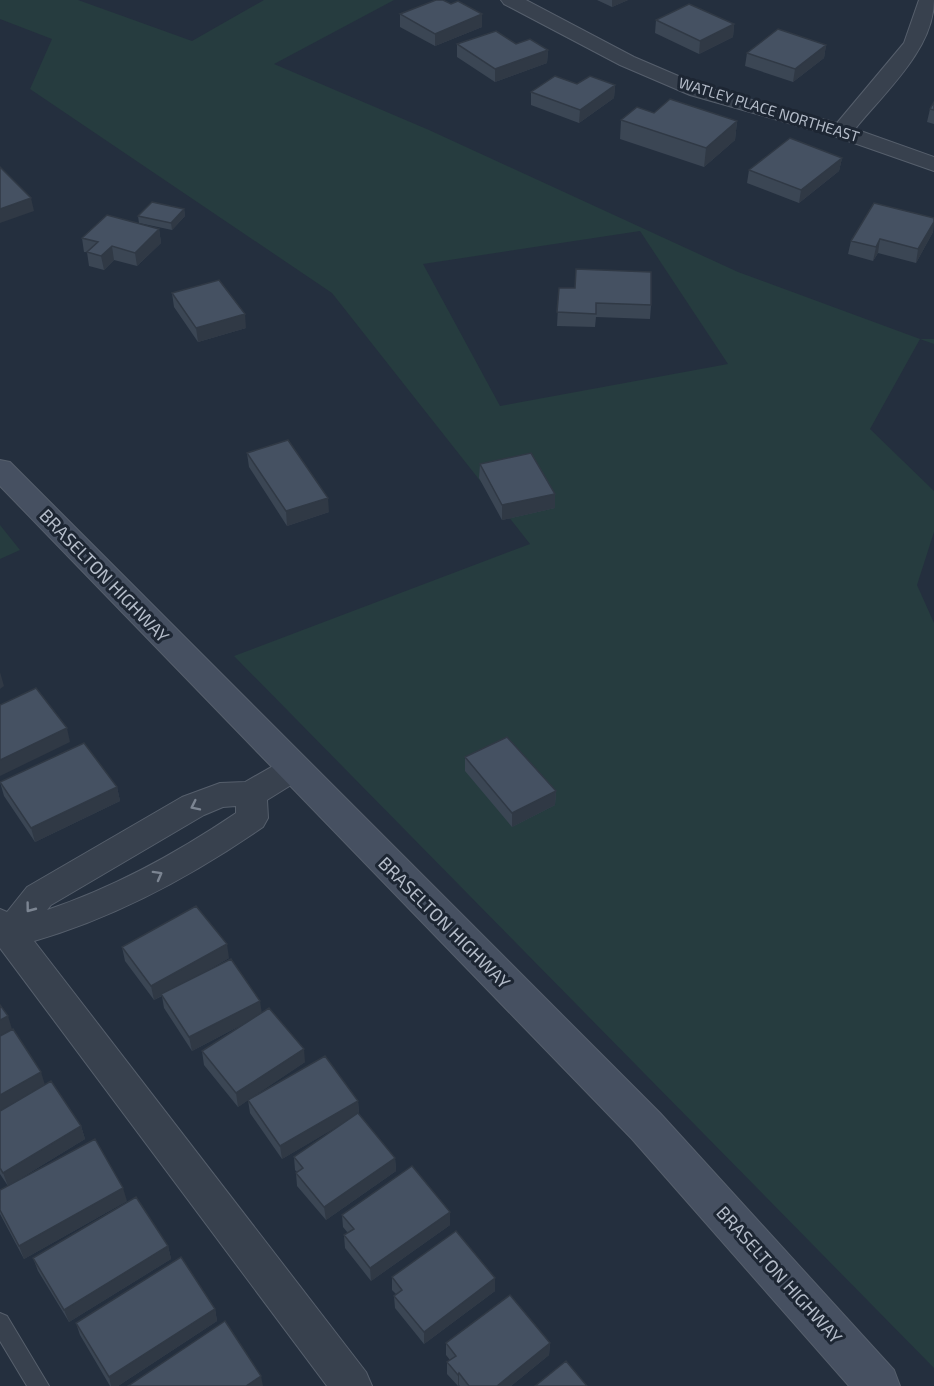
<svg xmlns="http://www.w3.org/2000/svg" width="934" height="1386" font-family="'Exo 2',sans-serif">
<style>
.green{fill:#263c3f;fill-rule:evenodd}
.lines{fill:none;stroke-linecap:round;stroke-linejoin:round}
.service-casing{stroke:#565f6c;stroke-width:2}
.minor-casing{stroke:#565f6c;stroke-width:2}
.secondary-casing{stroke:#565f6c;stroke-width:2}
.service{fill:#38414e;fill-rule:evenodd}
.minor{fill:#38414e;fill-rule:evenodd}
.secondary{fill:#465061;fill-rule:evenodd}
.wall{fill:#3b4654}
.shaded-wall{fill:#303945}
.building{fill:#455162;stroke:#303945;stroke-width:1.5}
.oneway{stroke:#7c8592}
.labels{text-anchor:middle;stroke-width:6;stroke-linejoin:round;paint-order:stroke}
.far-street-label{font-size:15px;fill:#b4bcc9;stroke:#1d2633}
.street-label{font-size:18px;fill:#b4bcc9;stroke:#1d2633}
</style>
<rect width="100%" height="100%" fill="#242f3e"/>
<!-- green -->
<path class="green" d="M0 0H78L192 41 264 0H394L274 64 429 130 738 272 920 339H934V344L920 339 870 429 934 491V532L917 585 934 623V1368L234 656 530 544 332 293 30 89 52 39 0 19ZM640 231 728 364 500 406 423 264Z
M0 525 20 550 0 559Z"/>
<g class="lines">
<defs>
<path id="service" d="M0 1313 7 1316 49 1386H27L0 1341Z"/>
<path id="minor" d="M501 0H526L634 57 704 87 837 123 904 43 919 0H934C934 49 885 92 855 129L934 157V171L834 136 690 95 620 65 504 4Z
M293 757 304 761 309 769 304 777 267 800 268 818 263 827C192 876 117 917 34 941L366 1372 372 1386H327L0 948V909L7 912 27 887 182 797 220 783 245 782 282 761ZM236 806V813C177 853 115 887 47 910L51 905 204 815 223 807Z"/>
<path id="secondary" d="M0 460 10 462 660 1113 894 1370 900 1386H849L632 1139 0 486Z"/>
</defs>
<!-- service casing -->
<use href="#service" class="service-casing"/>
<!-- minor casing -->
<use href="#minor" class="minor-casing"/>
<!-- secondary casing -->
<use href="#secondary" class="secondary-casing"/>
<!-- service -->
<use href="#service" class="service"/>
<!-- minor -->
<use href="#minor" class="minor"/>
<!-- secondary -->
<use href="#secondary" class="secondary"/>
</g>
<!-- wall -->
<path class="wall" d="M597 0H628L612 7Z
M451 4 482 14V27L435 46 400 27V14Z
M656 20 734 24 733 37 699 54 655 33Z
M457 44H516L548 50 547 63 495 82 457 57Z
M826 45 824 58 793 82 745 66 747 53Z
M577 84 615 85 614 98 579 123 531 105V92Z
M934 102V124L927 122 930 109Z
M654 113 737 121 735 140 704 167 620 139 621 120Z
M842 158 839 171 799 203 747 183 749 170Z
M184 209 185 216 172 230 139 223 138 216Z
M934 218 933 232 916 263 878 253 873 261 848 254 851 241Z
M159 229 161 243 137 266 114 260 104 270 89 266 87 252H84L82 238Z
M559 288 651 305 650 319 596 317 595 327 557 326Z
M172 293 246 328 198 342 174 307Z
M247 453 329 512 287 526 249 467Z
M480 464 555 508 502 520 479 478Z
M465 757 556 791 555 805 512 827 465 771Z
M0 782 117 787 120 801 35 842 4 796Z
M122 947 229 958 190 980 261 1013 305 1062 248 1100 358 1101 359 1114 395 1158 396 1171 326 1220 297 1186 296 1173 297 1172 295 1170 294 1157 343 1123 282 1159 250 1113 248 1100 238 1107 204 1065 202 1051 249 1021 192 1051 164 1008 162 996 154 1000 125 961Z
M12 1029 45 1085 81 1126 85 1139 8 1186 0 1174V1111Z
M0 1190 127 1201 24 1259 0 1214Z
M450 1212V1225L371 1281 345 1248 344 1235 348 1233 343 1227 342 1215Z
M168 1246 171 1259 69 1322 38 1271 33 1258Z
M392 1277 495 1278V1291L424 1344 395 1308 394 1296 396 1294 392 1290Z
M215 1309 217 1321 118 1386H110L80 1335 76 1323Z
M446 1343H550L549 1355 511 1386H460L459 1385 458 1386 447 1374V1362L450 1360 446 1355Z"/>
<!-- shaded-wall -->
<path class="shaded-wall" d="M612 0H628L612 7Z
M482 14V27L435 46V34Z
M734 24 733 37 699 54 700 41Z
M826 45 824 58 793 82 795 69Z
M548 50 547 63 495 82V69Z
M615 85 614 98 579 123 580 110Z
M737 121 735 140 704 167 706 148Z
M842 158 839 171 799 203 801 190Z
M31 198 34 211 0 223V209Z
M184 209 185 216 172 230 171 223Z
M934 222 933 232 916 263 918 249Z
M159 229 161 243 137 266 135 253Z
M880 239 878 253 873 261 876 247Z
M112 246 114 260 104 270 101 256Z
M245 314 246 328 198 342 196 328Z
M555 494V508L502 520V505Z
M328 498 329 512 287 526 286 511Z
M0 672 4 686 0 689Z
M67 728 70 742 0 776V760Z
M117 787 120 801 35 842 31 828Z
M556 791 555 805 512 827V813Z
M227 944 229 958 154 1000 151 986Z
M260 1001 262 1014 192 1051 189 1037Z
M8 1016 12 1029 0 1036V1020Z
M304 1049 305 1062 238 1107 236 1093Z
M41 1072 45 1085 0 1111V1095Z
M358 1101 359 1114 282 1159 280 1146Z
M81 1126 85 1139 8 1186 3 1173Z
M395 1158 396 1171 326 1220 324 1207Z
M123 1188 127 1201 24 1259 19 1246Z
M450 1212V1225L371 1281 370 1268Z
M168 1246 171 1259 69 1322 64 1310Z
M495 1278V1291L424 1344V1332Z
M215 1309 217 1321 118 1386H111L109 1377Z
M550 1343 549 1355 511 1386H497Z
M459 1373V1385L458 1386V1375Z
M261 1376 263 1386H246Z"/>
<!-- building -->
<path class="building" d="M436 0H443L451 4 458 1 482 14 435 34 400 14Z
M689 4 734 24 700 41 656 20Z
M778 29 826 45 795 69 747 53Z
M496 31 516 44 530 39 548 50 495 69 457 44Z
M555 76 577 84 590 76 615 85 580 110 531 92Z
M670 99 737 121 706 148 621 120 637 107 654 113Z
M934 102V110L930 109Z
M790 138 842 158 801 190 749 170Z
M0 167 31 198 0 209Z
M152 202 184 209 171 223 138 216Z
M874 203 934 218V222L918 249 880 239 876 247 851 241Z
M107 215 159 229 135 253 112 246 101 256 87 252 98 242 82 238Z
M576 269 651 272V305L596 303V314L557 312 559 288H575Z
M219 280 245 314 196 328 172 293Z
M288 440 328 498 286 511 247 453Z
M531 453 555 494 502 505 480 464Z
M36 688 67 728 0 760V705Z
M507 737 556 791 512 813 465 757Z
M84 743 117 787 31 828 0 782Z
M196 906 227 944 151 986 122 947Z
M231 959 260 1001 189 1037 161 994Z
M0 1005 8 1016 0 1020Z
M269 1008 304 1049 236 1093 202 1051Z
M13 1029 41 1072 0 1095V1036Z
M325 1056 358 1101 280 1146 248 1100Z
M51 1081 81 1126 3 1173 0 1168V1111Z
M358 1113 395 1158 324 1207 296 1173 303 1168 294 1157Z
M95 1139 123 1188 19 1246 0 1210V1190Z
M412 1166 450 1212 370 1268 344 1235 354 1229 342 1215Z
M136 1197 168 1246 64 1310 33 1258Z
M456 1231 495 1278 424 1332 394 1296 402 1290 392 1277Z
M181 1257 215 1309 109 1377 76 1323Z
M510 1295 550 1343 497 1386H469L459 1373 458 1375 447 1362 456 1356 446 1343Z
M225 1321 261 1376 246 1386H128Z
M566 1361 587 1386H535Z"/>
<!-- one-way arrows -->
<defs><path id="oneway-chevron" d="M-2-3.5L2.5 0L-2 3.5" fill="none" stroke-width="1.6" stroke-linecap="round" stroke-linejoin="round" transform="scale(1.5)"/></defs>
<g class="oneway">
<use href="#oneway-chevron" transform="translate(195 806) rotate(154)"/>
<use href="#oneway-chevron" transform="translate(158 875) rotate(-29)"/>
<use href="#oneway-chevron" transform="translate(30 908) rotate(127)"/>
</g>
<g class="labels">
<!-- far-street labels -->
<g class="far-street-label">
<text transform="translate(769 110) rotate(17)" y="5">WATLEY PLACE NORTHEAST</text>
</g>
<!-- street labels -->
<g class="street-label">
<text transform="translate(104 576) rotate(46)" y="6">BRASELTON HIGHWAY</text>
<text transform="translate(444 923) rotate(45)" y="6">BRASELTON HIGHWAY</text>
<text transform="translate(779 1275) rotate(48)" y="6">BRASELTON HIGHWAY</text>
</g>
</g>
</svg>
